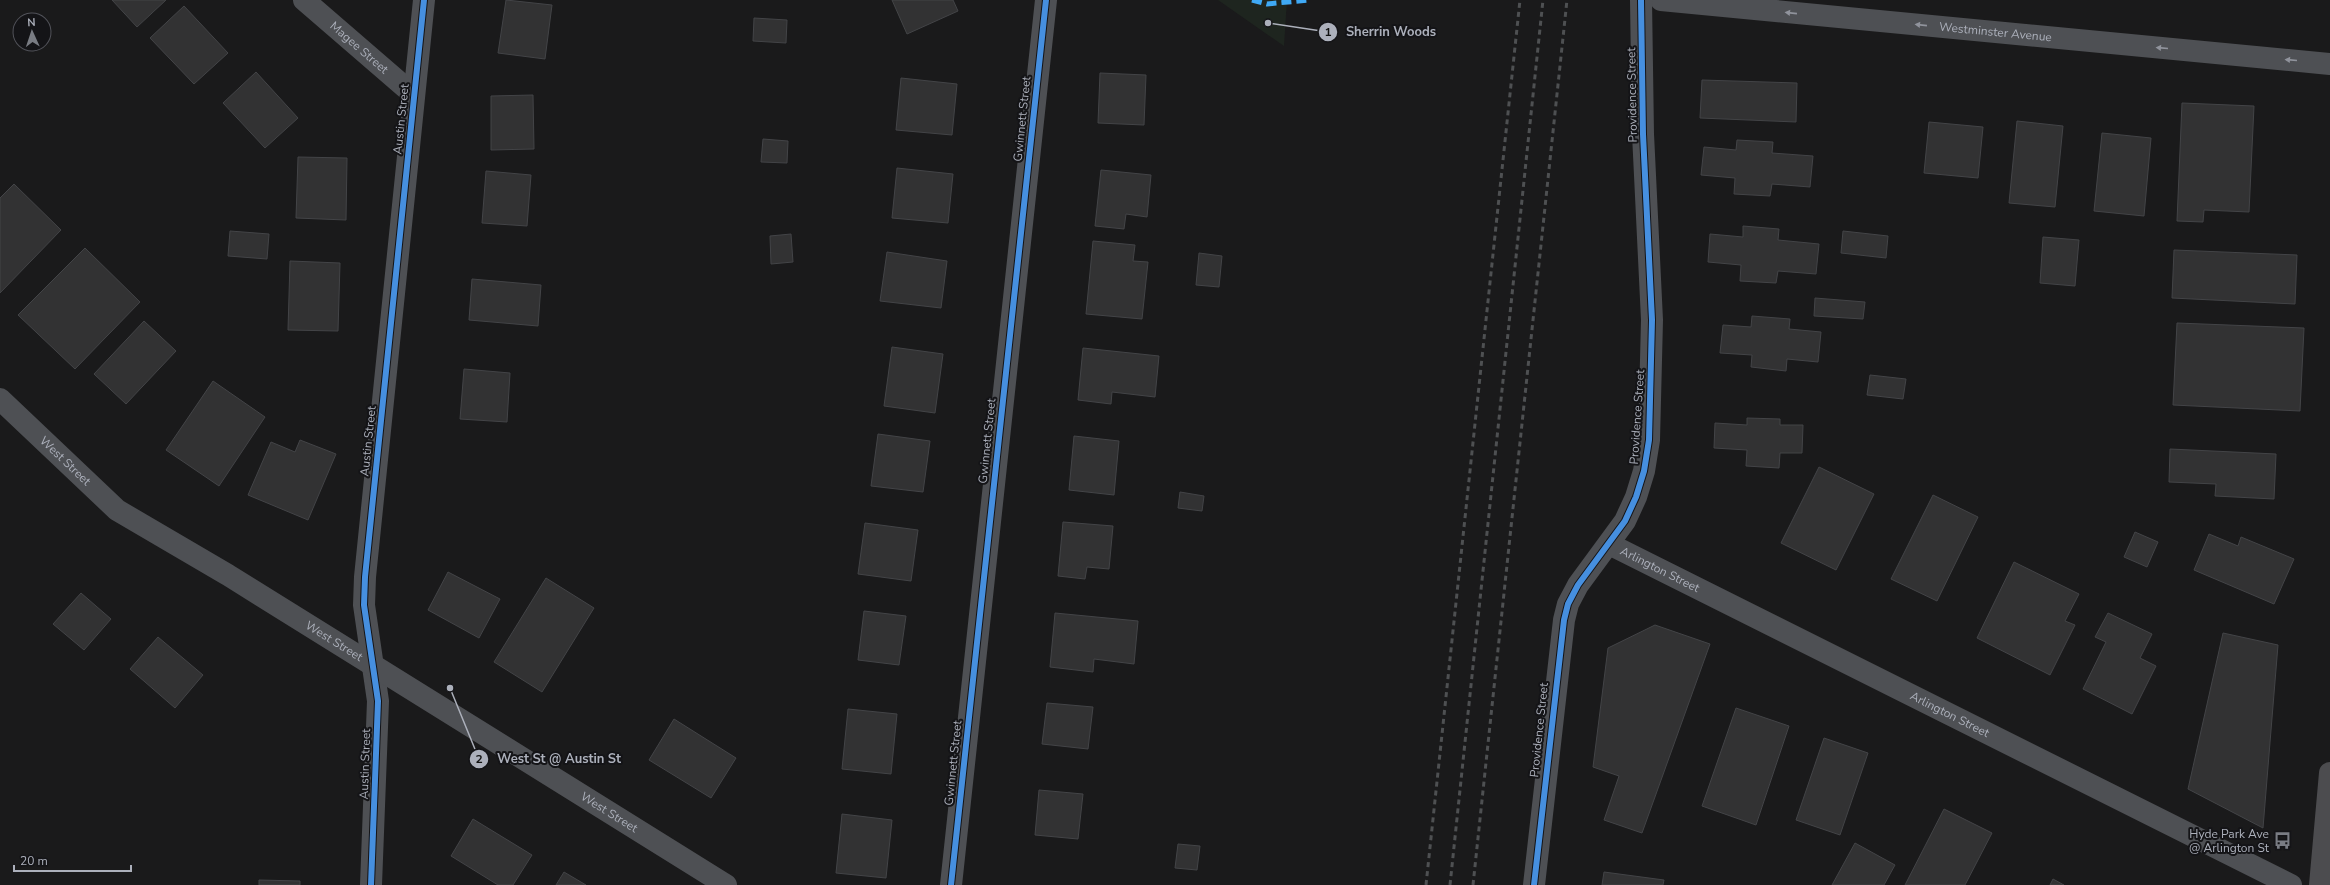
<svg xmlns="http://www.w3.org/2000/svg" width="2330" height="885" font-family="'Nunito Sans',sans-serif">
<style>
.green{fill:#1e251f}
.building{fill:#323233;stroke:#434447}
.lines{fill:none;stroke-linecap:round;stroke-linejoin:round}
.minor{stroke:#4e5054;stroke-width:22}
.tertiary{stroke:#4e5054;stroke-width:22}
.primary{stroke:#4c4c4f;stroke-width:22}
.rail{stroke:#4e5052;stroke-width:3;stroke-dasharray:5 4;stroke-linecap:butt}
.quiet{stroke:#3fa9f5;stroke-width:5;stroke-dasharray:10 5;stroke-linecap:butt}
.cycleway-casing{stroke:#141417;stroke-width:8}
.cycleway{stroke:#468fdf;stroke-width:6}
.oneway{fill:#90939c}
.labels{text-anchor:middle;stroke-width:4;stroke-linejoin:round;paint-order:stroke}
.street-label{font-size:12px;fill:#acb0bb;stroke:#141417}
.poi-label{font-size:12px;fill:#acb0bb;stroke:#141417;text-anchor:end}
.leader{fill:none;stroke:#acb0bb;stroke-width:1.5}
.callout-dot{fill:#acb0bb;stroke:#141417;stroke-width:1.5}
.mark-label{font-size:12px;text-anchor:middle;font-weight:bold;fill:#111}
.callout-label{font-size:13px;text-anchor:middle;font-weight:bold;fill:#acb0bb;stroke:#141417;stroke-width:4;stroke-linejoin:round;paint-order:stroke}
</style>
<rect width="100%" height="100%" fill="#1a1a1b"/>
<!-- green -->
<path class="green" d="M1218 0H1287L1284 46Z"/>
<!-- building -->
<path class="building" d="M112 0H166L137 27Z
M506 0 552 5 545 59 498 53Z
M892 0H953L958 11 907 34Z
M184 6 228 53 194 84 150 38Z
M754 18 787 20 786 43 753 41Z
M256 72 298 118 265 148 223 103Z
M1100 73 1146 75 1144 125 1098 123Z
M901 78 957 84 952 135 896 130Z
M1702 80 1797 83 1796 122 1700 118Z
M533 95 534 149 491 150V96Z
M2182 103 2254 106 2249 212 2204 210 2203 222 2177 221Z
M2017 121 2063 126 2055 207 2009 203Z
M1929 122 1983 127 1978 178 1924 173Z
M2102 133 2151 138 2144 216 2094 211Z
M763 139 788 141 787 163 761 162Z
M1737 140 1773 142 1772 153 1813 156 1810 187 1772 184 1770 196 1734 194 1735 178 1701 175 1704 147 1736 150Z
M298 157 347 158 346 220 296 218Z
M897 168 953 174 948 223 892 218Z
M1101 170 1151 175 1147 217 1126 214 1124 229 1095 226Z
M486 171 531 175 527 226 482 223Z
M14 184 61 230 0 293V198Z
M1743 226 1779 229 1778 240 1819 244 1816 274 1778 271 1776 283 1740 281 1741 265 1708 262 1710 234 1743 237Z
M230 231 269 234 267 259 228 256Z
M1843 231 1888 236 1886 258 1841 253Z
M791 234 793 262 771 264 770 236Z
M2043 237 2079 240 2075 286 2040 283Z
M1093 241 1135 245 1133 261 1148 262 1142 319 1086 314Z
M85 248 140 302 75 369 18 315Z
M2174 250 2297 255 2295 304 2172 298Z
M887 252 947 261 941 308 880 301Z
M1199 253 1222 256 1219 287 1196 285Z
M290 261 340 263 338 331 288 330Z
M472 279 541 285 538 326 469 320Z
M1815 298 1865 302 1863 319 1814 316Z
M1752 316 1790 319 1789 329 1821 332 1818 362 1787 359 1786 371 1751 367 1752 355 1720 353 1723 325 1751 327Z
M144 321 176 351 126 404 94 374Z
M2177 323 2304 328 2300 411 2173 405Z
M892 347 943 354 935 413 884 406Z
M1083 348 1159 356 1155 397 1112 392 1111 404 1078 400Z
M464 369 510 373 507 422 460 419Z
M1870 375 1906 379 1903 399 1867 395Z
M213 381 265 417 219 486 166 450Z
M1747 418 1780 419V425H1803L1802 453H1780L1779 468 1746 466 1747 450 1714 448 1715 423 1747 425Z
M878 434 930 441 923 492 871 486Z
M1074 436 1119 441 1114 495 1069 490Z
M300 440 336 454 308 520 248 495 271 442 295 452Z
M2170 449 2276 454 2274 499 2215 496 2216 484 2169 482Z
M1819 467 1874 494 1836 570 1781 543Z
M1180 492 1204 496 1202 511 1178 508Z
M1933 495 1978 517 1937 601 1891 579Z
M1063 522 1113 526 1109 569 1087 567 1085 579 1058 576Z
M865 523 918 530 911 581 858 574Z
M2135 532 2158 542 2147 567 2124 557Z
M2209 534 2238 546 2241 537 2294 559 2274 604 2194 570Z
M2014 562 2079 594 2065 621 2075 625 2050 675 1977 638Z
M448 572 500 599 479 638 428 610Z
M546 578 594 608 542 692 494 662Z
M81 593 111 619 84 650 53 624Z
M864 611 906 616 899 665 858 660Z
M1055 613 1138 621 1134 664 1094 659 1093 672 1050 667Z
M2108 613 2152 634 2140 658 2156 666 2132 714 2083 689 2106 642 2095 637Z
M1655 625 1710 644 1642 833 1604 820 1619 776 1593 767 1608 648Z
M2223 633 2278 645 2263 828 2188 789Z
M158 637 203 675 175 708 130 669Z
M1047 703 1093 707 1088 749 1042 744Z
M1736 708 1789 726 1756 825 1702 806Z
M848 709 897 714 891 774 842 769Z
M674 719 736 758 711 798 649 760Z
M1824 738 1868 753 1840 835 1796 820Z
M1039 790 1083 794 1078 839 1035 835Z
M1944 809 1992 833 1965 885H1905Z
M842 814 892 820 886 878 836 873Z
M473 819 532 855 513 885H498L451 856Z
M1855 843 1895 865 1884 885H1832Z
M1178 844 1200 846 1197 870 1175 868Z
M564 872 586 885H556Z
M1604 872 1664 880 1663 885H1602Z
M2053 879 2064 885H2050Z
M259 880 300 881V885H259Z"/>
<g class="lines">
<!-- minor -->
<g class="minor">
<path id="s1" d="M304 0 414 95"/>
<path id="s2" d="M1661 0 2330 64"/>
<path id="s3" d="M1609 544 2291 885"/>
<path d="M371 885 378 701 364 605 365 577 424 0"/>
<path d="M951 885 1046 0"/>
<path d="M1534 885 1564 620 1568 604 1578 585 1625 521 1636 497 1644 471 1649 440 1652 320 1643 134 1641 0"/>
</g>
<!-- tertiary -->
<path class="tertiary" id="s4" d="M0 399 117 510 228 575 726 885"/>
<!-- primary -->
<path class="primary" d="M2320 885 2330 773"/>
<!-- rail -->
<path class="rail" d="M1426 885 1520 0
M1450 885 1543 0
M1473 885 1567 0"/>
<!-- quiet -->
<path class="quiet" d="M1252 0 1267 4 1309 0"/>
<defs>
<path id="cycleway" d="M371 885 378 701 364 605 365 577 424 0
M951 885 1046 0
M1534 885 1564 620 1568 604 1578 585 1625 521 1636 497 1644 471 1649 440 1652 320 1643 134 1641 0"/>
</defs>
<!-- cycleway casing -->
<use href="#cycleway" class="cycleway-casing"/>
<!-- cycleway -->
<use href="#cycleway" class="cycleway"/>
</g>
<!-- one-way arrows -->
<defs><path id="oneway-solid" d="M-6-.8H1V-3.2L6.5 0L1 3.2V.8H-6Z"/></defs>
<g class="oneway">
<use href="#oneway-solid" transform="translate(1791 13) rotate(-174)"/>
<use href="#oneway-solid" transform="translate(1921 25) rotate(-174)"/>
<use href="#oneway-solid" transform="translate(2162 48) rotate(-175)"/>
<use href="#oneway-solid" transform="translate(2291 60) rotate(-175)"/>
</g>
<!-- icons -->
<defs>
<symbol id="bus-bare" viewBox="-9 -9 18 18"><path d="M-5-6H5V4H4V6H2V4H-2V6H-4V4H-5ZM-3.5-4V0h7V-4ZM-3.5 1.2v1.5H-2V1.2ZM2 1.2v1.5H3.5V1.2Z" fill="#797c83" stroke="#141417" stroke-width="2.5" paint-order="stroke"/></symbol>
</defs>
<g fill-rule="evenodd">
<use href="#bus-bare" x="2270" y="828" width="25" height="25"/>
</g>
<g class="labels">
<!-- street labels -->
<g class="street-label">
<text dy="4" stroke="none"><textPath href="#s2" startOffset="336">Westminster Avenue</textPath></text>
<text dy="4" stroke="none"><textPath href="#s1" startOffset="73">Magee Street</textPath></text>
<text transform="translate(1632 95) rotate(-91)" y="4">Providence Street</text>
<text transform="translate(401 119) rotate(-84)" y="4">Austin Street</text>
<text transform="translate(1022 119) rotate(-84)" y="4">Gwinnett Street</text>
<text transform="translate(1637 417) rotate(-86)" y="4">Providence Street</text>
<text transform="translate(368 441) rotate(-84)" y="4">Austin Street</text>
<text transform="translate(987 441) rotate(-84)" y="4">Gwinnett Street</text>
<text dy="4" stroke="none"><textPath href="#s4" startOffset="90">West Street</textPath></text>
<text dy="4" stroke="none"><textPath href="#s3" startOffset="57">Arlington Street</textPath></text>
<text dy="4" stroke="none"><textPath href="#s4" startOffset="415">West Street</textPath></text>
<text dy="4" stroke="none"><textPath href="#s3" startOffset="381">Arlington Street</textPath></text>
<text transform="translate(1539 730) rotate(-84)" y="4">Providence Street</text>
<text transform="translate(953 763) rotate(-84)" y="4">Gwinnett Street</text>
<text transform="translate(365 764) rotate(-88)" y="4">Austin Street</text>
<text dy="4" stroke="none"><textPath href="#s4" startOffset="739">West Street</textPath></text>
</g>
<!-- poi labels -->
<g class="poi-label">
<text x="2269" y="838">Hyde Park Ave<tspan x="2269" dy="14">@ Arlington St</tspan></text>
</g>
</g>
<!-- callouts -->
<path class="leader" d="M1268 23L1328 32M450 688L479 759"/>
<g class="callout-dot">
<circle cx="1268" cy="23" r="4"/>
<circle cx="450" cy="688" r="4"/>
<circle cx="1328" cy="32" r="10"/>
<circle cx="479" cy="759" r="10"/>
</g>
<g class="mark-label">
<text x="1328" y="36">1</text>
<text x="479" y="763">2</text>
</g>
<g class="callout-label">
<text x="1391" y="36">Sherrin Woods</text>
<text x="559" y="763">West St @ Austin St</text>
</g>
<!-- north arrow -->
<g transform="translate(32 32) rotate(357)"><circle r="19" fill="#141417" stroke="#515259"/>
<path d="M0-3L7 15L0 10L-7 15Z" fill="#797c83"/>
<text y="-6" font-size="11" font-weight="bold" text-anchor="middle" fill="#acb0bb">N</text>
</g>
<!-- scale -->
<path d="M14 865v6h117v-6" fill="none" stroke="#acb0bb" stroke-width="2"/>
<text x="20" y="865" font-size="12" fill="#acb0bb" stroke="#141417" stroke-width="3" paint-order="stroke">20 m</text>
</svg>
